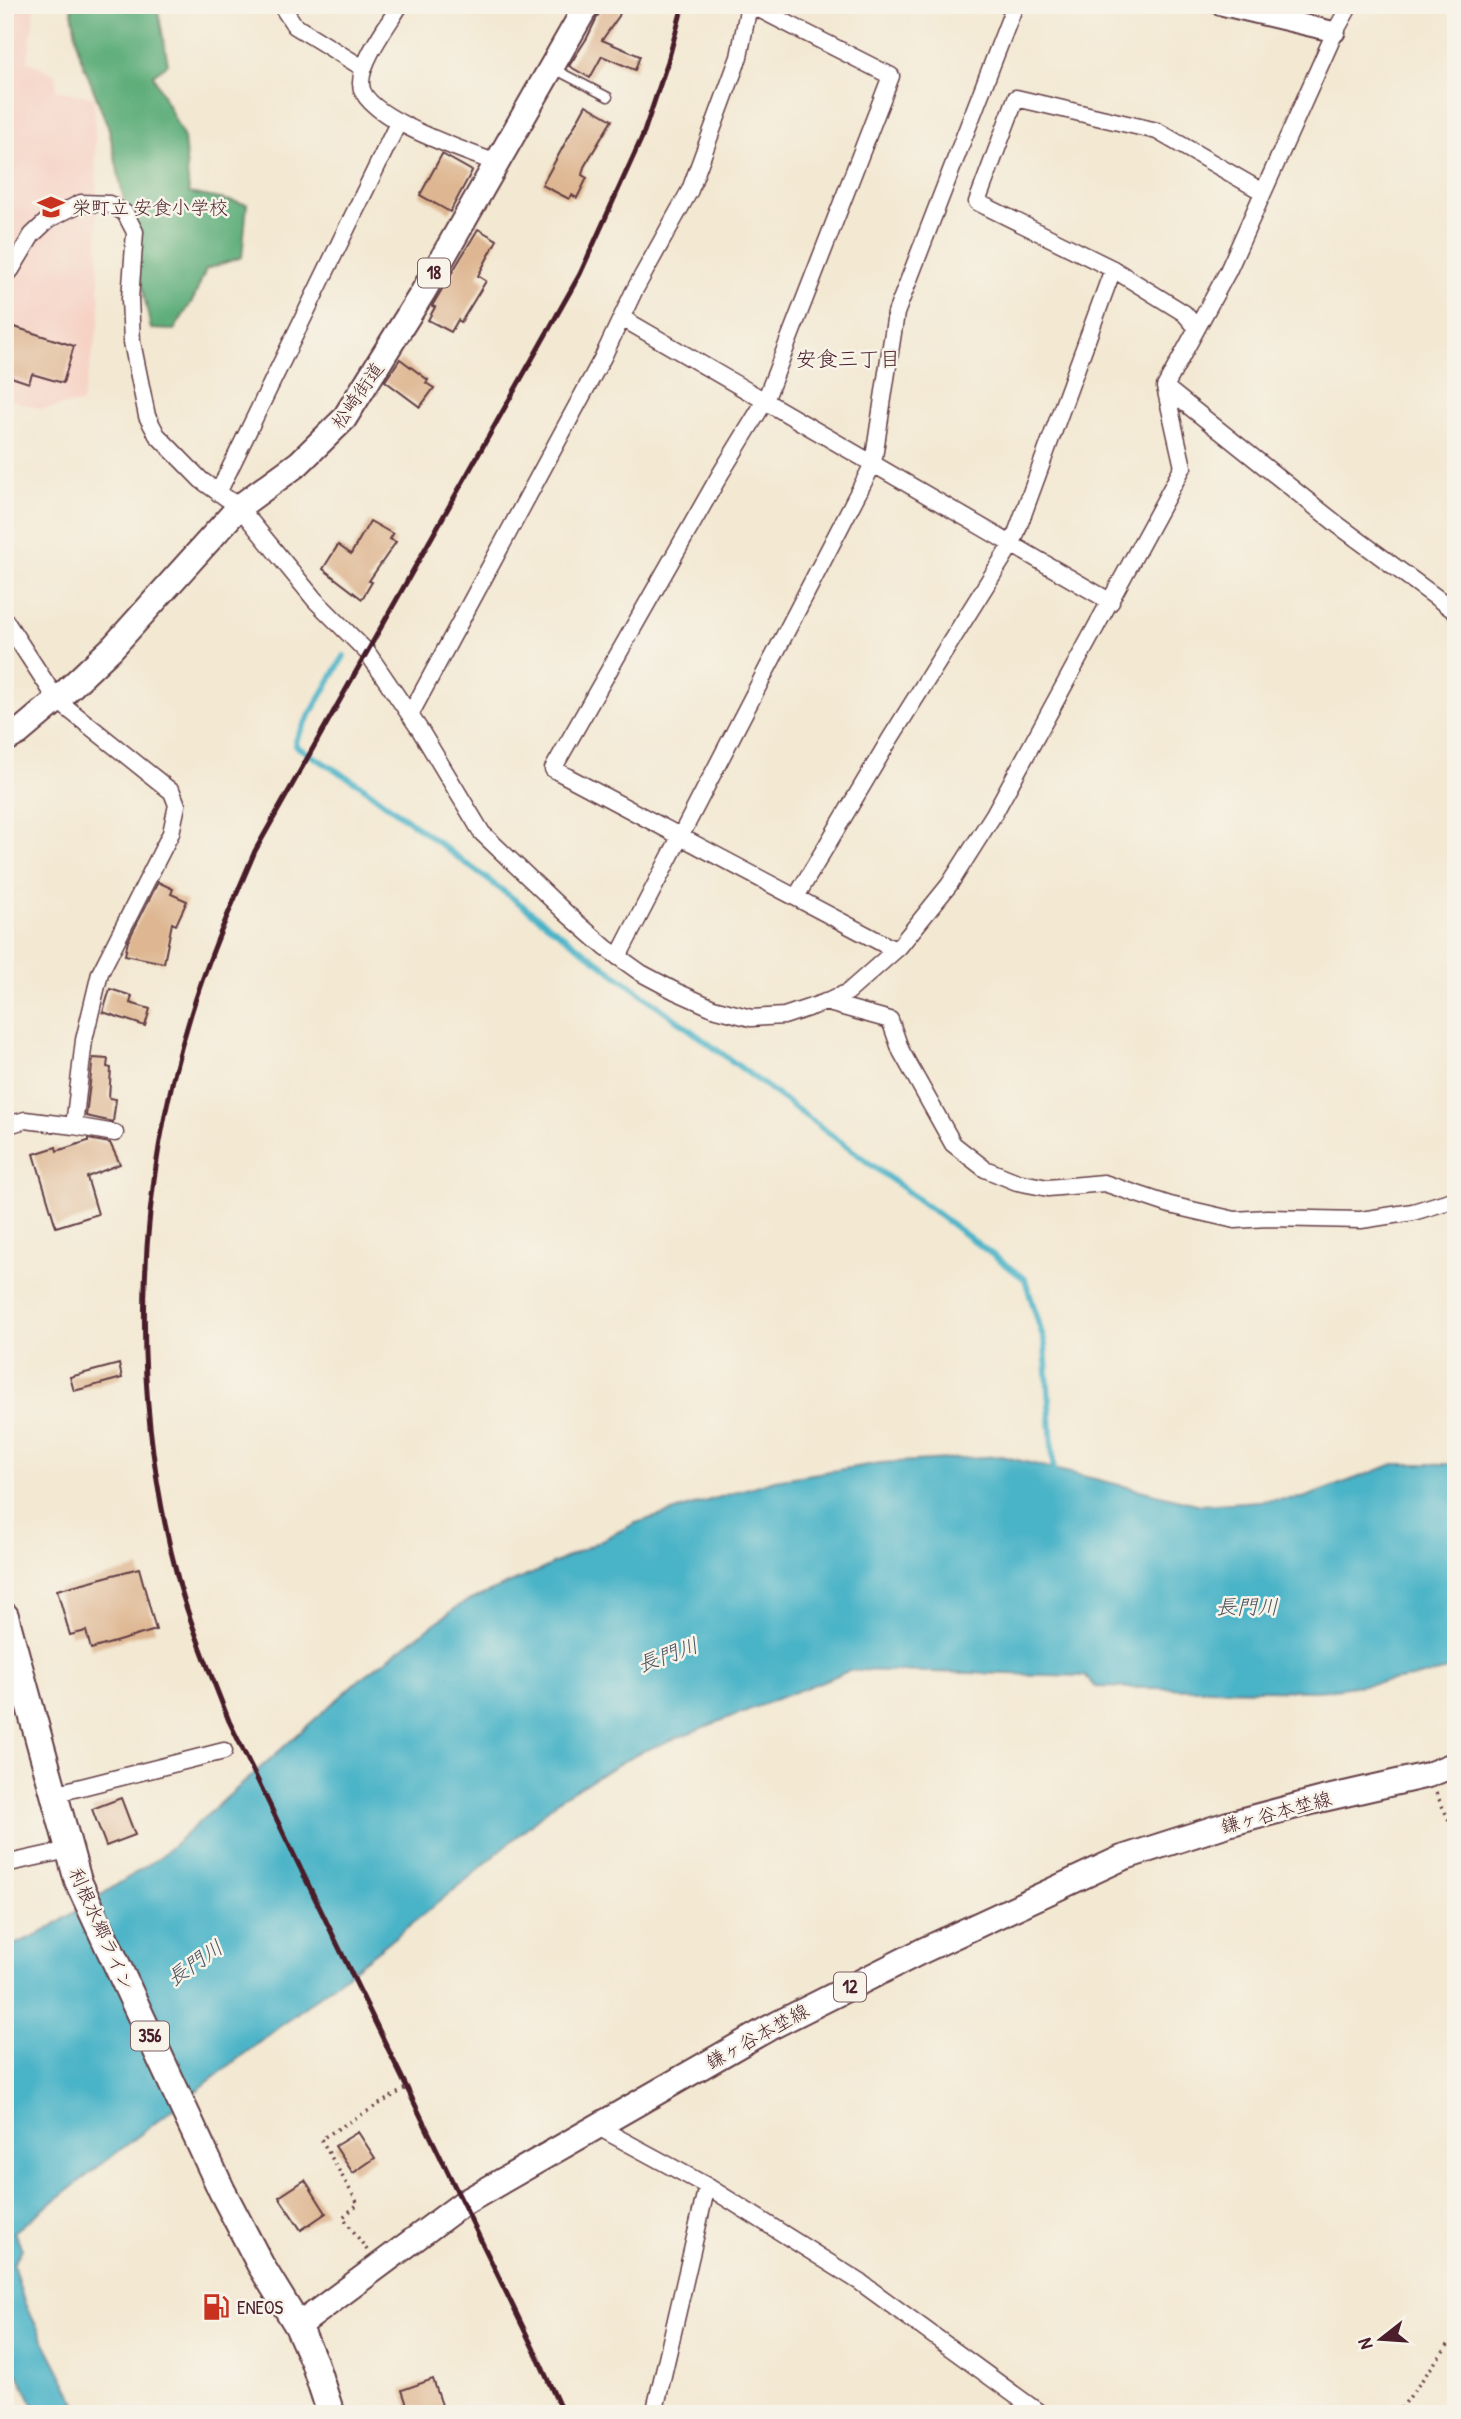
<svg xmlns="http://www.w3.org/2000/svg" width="1461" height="2419" font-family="'Patrick Hand','Klee One',sans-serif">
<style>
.built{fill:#f6d2c4}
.forest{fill:#5fae7a;stroke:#546652;stroke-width:2}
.water{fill:#49b3c7;stroke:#4a6979;stroke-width:2}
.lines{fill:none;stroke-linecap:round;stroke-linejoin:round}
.stream{stroke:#49b3c7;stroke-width:6}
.building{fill:#deb691}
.service-casing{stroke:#633d44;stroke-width:11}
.minor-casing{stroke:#633d44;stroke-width:19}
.tertiary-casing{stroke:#633d44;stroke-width:23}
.primary-casing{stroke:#633d44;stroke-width:28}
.trunk-casing{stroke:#633d44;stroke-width:30}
.path{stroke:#633d44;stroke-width:3.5;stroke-dasharray:2 5;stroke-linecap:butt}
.service{stroke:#fff;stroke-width:8}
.minor{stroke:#fff;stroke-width:16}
.tertiary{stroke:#fff;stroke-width:19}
.primary{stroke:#fff;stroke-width:24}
.trunk{stroke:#fff;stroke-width:26}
.rail{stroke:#4a1f2b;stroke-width:5}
.labels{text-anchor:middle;stroke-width:5;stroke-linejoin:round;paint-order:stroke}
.shield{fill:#f7f3e8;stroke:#7e5f64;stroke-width:2}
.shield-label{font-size:18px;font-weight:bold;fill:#4a1f2b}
.poi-label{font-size:19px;fill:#4a1f2b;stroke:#f7f3e8;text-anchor:start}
.street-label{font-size:19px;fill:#4a1f2b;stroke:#f7f3e8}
.neighbourhood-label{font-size:21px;fill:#4a1f2b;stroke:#f7f3e8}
.water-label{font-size:21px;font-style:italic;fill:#4a5362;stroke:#f7f3e8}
</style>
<rect width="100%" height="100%" fill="#f7f3e8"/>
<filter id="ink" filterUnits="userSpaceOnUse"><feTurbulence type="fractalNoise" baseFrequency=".0143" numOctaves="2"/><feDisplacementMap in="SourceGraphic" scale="14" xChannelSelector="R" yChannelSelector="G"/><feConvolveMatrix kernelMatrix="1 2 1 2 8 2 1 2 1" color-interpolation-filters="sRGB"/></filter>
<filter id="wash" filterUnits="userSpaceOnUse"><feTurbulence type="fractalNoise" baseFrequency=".00686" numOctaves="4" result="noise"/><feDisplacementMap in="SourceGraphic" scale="28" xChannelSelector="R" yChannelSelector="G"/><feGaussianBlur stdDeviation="1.57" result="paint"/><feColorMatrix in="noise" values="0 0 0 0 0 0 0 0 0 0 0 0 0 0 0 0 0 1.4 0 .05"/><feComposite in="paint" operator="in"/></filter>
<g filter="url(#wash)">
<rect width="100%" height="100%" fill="#f3e8d2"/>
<!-- built -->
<path class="built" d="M5 5H35L28 61 57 76 56 90 94 97 100 318 82 403 42 409 5 398Z"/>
<!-- forest -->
<path class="forest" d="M71 5H157L168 64 153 75 184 138 189 193 247 204 242 257 206 269 194 298 174 330 151 329 109 129 79 53Z"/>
<!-- water -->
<path class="water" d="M1001 1456 1201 1505 1303 1498 1394 1464H1456V1668L1419 1677 1319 1691 1095 1687 1085 1676 851 1670 638 1753 562 1797 465 1881 386 1944 14 2232 22 2249 13 2264 24 2302 82 2414H38L5 2349V1949L45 1931 160 1857 359 1680 461 1604 541 1570 636 1523 775 1480 881 1463Z"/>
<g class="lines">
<!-- stream -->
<path class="stream" d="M344 656 295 741 296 746 362 786 1025 1279 1045 1344 1054 1475"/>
</g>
<g id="blocks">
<!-- building -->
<path class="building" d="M603 5H622L619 16 602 40 640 56 635 70 602 56 590 78 569 66 587 38Z
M586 105 612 120 584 167 582 175 587 178 577 198 572 195 569 199 542 185Z
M442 154 472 171 450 212 420 195Z
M478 229 497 240 478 276 486 281 461 322 458 320 451 332 428 320 435 307 432 306Z
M5 324 74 346 63 383 32 374 29 383 5 375Z
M400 359 428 380 426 383 434 388 420 407 385 381Z
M370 521 393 534 390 539 396 542 369 581 372 582 362 599 323 569 338 545 351 554Z
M158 882 173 889 171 894 187 901 176 925 172 923 164 963 125 955 128 941Z
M110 989 132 996 130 1003 150 1009 145 1026 103 1012Z
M93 1058 108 1059 107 1067 111 1068 109 1098 116 1099 113 1122 86 1116Z
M88 1139 110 1143 120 1164 87 1177 98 1214 56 1227 34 1154 56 1147 57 1151 88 1141Z
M119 1364 122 1378 74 1391 70 1377Z
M139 1568 156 1630 91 1649 86 1631 70 1635 57 1590Z
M121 1798 135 1835 106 1846 92 1809Z
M358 2132 375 2158 353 2173 335 2146Z
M305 2180 326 2213 301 2230 279 2197Z
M433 2379 445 2414H410L402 2390Z"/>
</g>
</g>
<g filter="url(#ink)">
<use href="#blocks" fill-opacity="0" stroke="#633d44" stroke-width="2"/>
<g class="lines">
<defs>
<path id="service" d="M554 69 608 97"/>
<path id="minor" d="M281 5 295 26 363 68
M400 5C388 25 361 60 361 83 360 117 468 152 497 163
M751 5 891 76 765 401 721 473 553 769 895 950
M11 270 32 235 49 219 81 203 109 204 125 213 135 232 130 299 132 342 147 416 157 435 201 480 239 507 315 600 367 652 420 730 482 833 566 913 606 948 641 973 675 991 713 1008 751 1018 784 1016 829 1001 848 992 899 947 949 885 994 814 1183 467 1165 387 1228 271 1335 32 1350 5
M622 318 1111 602
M1197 328 1184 313 1113 269 977 202 1016 98 1157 131 1263 192
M1165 387 1338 525 1456 612
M218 493 398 123
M5 620 57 700 172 792 177 805 171 833 100 973 84 1040 74 1126 25 1120 5 1126
M410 715 603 357 634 291 690 190 739 57 749 5
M796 897 890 739 1013 542 1113 269
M618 957 873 464 896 313 1015 5
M825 1002 890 1020 901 1051 953 1144 985 1169 1017 1182 1048 1188 1104 1183 1170 1205 1235 1220 1267 1218 1361 1220 1413 1212 1456 1199
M74 1126 115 1133
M54 1794 224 1751
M5 1864 68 1850
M598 2127 707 2186 860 2282 1041 2414
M654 2414 707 2186"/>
<path id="tertiary" d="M1221 5 1335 32"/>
<path id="primary" d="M5 740 18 733 57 700 112 648 239 507 299 463 344 419 423 292 587 5
M298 2326 462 2204 769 2028 922 1951 1122 1858 1228 1824 1323 1799 1428 1775 1456 1764"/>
<path id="trunk" d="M5 1616 78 1881 222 2191 260 2264 298 2326 314 2362 331 2414"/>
</defs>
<!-- service casing -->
<use href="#service" class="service-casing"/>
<!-- minor casing -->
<use href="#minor" class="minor-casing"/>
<!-- tertiary casing -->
<use href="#tertiary" class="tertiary-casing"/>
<!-- primary casing -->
<use href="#primary" class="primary-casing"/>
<!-- trunk casing -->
<use href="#trunk" class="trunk-casing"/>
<!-- path -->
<path class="path" d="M1436 1793 1456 1835
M367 2250 343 2217 358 2204 321 2139 406 2088
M1397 2414 1456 2334"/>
<!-- service -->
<use href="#service" class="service"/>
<!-- minor -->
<use href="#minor" class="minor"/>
<!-- tertiary -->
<use href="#tertiary" class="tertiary"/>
<!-- primary -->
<use href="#primary" class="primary"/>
<!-- trunk -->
<use href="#trunk" class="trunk"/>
<!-- rail -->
<path class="rail" d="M563 2414 538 2358 229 1721C212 1677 193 1632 180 1587 129 1399 133 1200 191 1014 208 958 232 905 255 851L580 274 643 135 668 61 683 5"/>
</g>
</g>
<!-- icons -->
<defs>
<symbol id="school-bare" viewBox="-9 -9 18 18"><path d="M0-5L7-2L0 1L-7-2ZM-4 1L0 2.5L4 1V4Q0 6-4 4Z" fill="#c8321e" stroke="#f7f3e8" stroke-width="2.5" paint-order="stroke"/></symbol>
<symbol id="fuel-bare" viewBox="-9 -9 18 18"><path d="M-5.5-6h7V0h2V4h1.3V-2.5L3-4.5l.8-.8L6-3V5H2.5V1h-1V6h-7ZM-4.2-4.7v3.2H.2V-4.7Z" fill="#c8321e" stroke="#f7f3e8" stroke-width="2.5" paint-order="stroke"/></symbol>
</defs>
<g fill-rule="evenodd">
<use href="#school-bare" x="32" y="188" width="38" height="38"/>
<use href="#fuel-bare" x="197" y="2288" width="38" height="38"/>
</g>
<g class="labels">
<!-- shield labels -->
<g class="shield">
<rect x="418" y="258.5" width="32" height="29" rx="5"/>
<rect x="834" y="1972.5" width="32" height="29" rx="5"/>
<rect x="131" y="2021.5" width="38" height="29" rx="5"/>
</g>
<g class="shield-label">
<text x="434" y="279">18</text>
<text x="850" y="1993">12</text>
<text x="150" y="2042">356</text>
</g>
<!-- poi labels -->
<g class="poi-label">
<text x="72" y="214">栄町立 安食小学校</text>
<text x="237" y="2314">ENEOS</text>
</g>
<!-- street labels -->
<g class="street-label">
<text transform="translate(357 395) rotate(-55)" y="7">松崎街道</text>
<text transform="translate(1276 1812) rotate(-15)" y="7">鎌ヶ谷本埜線</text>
<text transform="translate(102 1929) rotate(66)" y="7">利根水郷ライン</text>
<text transform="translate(757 2036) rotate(-29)" y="7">鎌ヶ谷本埜線</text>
</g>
<!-- neighbourhood labels -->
<g class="neighbourhood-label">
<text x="848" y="366">安食三丁目</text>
</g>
<!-- water labels -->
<g class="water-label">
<text x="1247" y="1614">長門川</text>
<text transform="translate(668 1655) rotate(-20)" y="7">長門川</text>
<text transform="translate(195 1963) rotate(-35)" y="7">長門川</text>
</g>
</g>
<!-- margin -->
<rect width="1461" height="2419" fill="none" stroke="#f7f3e8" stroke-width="28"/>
<!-- north arrow -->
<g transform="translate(1381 2339) rotate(253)" stroke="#f7f3e8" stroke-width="5" paint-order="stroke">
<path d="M0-5L12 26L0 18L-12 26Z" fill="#4a1f2b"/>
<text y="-10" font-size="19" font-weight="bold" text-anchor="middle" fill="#4a1f2b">N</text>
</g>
</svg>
